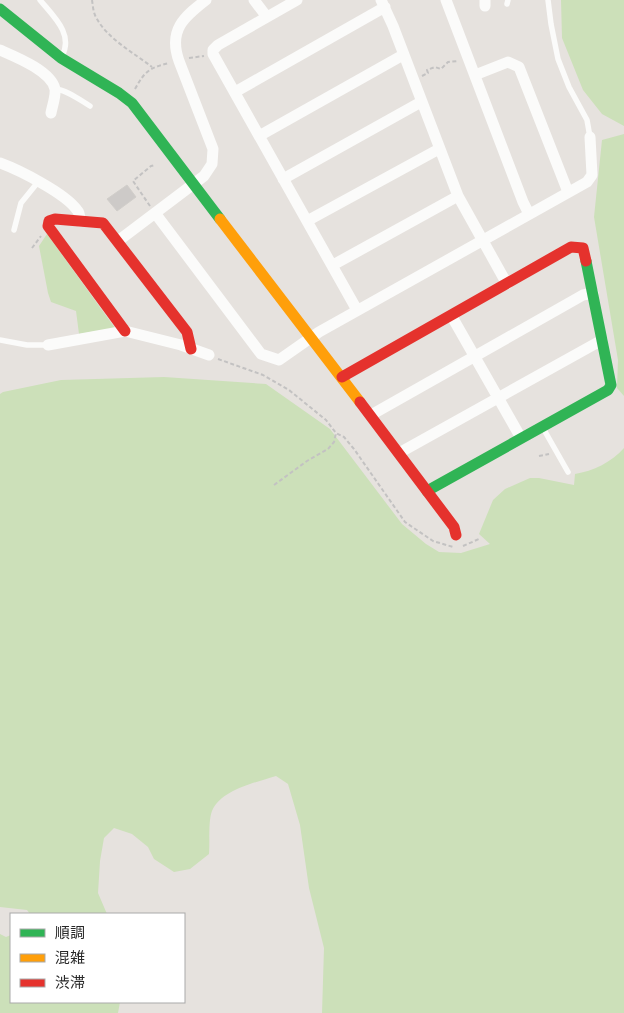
<svg xmlns="http://www.w3.org/2000/svg" width="624" height="1013" font-family="Mulish,'Noto Sans JP',sans-serif">
<style>
.green{fill:#cce0b9}
.building{fill:#cdcac8;stroke:#d1ceca}
.lines{fill:none;stroke-linecap:round;stroke-linejoin:round}
.path{stroke:#c3c2c2;stroke-width:2;stroke-dasharray:4 2.5;stroke-linecap:butt}
.lane{stroke:#fbfbfa;stroke-width:5.5}
.street{stroke:#fbfbfa;stroke-width:11}
.fast{stroke:#30b455;stroke-width:11}
.slow{stroke:#ff9f0a;stroke-width:11}
.jam{stroke:#e5322d;stroke-width:11}
</style>
<rect width="100%" height="100%" fill="#e6e2de"/>
<!-- green -->
<path class="green" d="M561 0H624V126L602 114 583 90 562 38Z
M624 134V396L617 388 618 360 594 217 602 140Z
M47 234 115 328 79 334 76 311 51 302 48 293 39 246Z
M164 377 266 384 330 429 402 524 426 544 439 552 461 553 490 544 479 534 493 500 505 489 530 478H539L574 485 575 474C593 471 612 462 624 448V1013H322L324 948 309 888 300 825 288 784 276 776C255 783 222 789 212 811 208 821 210 843 209 854L190 869 174 872 154 859 148 847 132 834 114 828 104 838 100 861 98 893 107 914H30L27 910 0 907V394L3 392 61 380Z
M0 934 6 937 11 935V1002H120L118 1013H0Z"/>
<!-- building -->
<path class="building" d="M127 185 136 197 117 211 107 199Z"/>
<g class="lines">
<!-- path -->
<path class="path" d="M92 0C93 6 93 13 97 19 108 39 134 53 152 67
M189 58 204 56
M422 76 428 73 427 70 435 67 441 69 448 62 458 61
M135 89C145 71 149 68 169 63
M150 206 133 181 151 166 155 165
M32 248 41 236
M218 359 263 375 289 390 326 420 336 433 344 437 354 449 405 522 433 541 453 547
M539 456 549 454
M274 485 307 461 328 449 334 442 336 433
M463 546 479 539"/>
<!-- lane -->
<path class="lane" d="M40 0C53 16 74 34 62 56
M548 0 551 24 558 59 569 87 587 120 590 137
M507 4 508 0
M55 89C67 90 80 100 90 106
M14 230 21 203 38 182
M0 340 27 345H48
M543 428 568 472"/>
<!-- street -->
<path class="street" d="M254 0 267 17
M297 0 218 45 213 50V54L357 310
M381 0 393 26 458 196 507 284
M446 0 523 202 529 214
M485 0V6
M0 50C16 57 51 71 55 89 56 96 52 107 51 113
M475 75 508 62 519 67 568 192
M235 92 385 7
M259 136 403 55
M0 163C19 170 65 193 77 210 80 213 80 217 80 221
M283 179 421 102
M155 213 261 354 279 360 319 332 587 182 592 175 590 137
M307 221 439 149
M118 241 204 176 212 164 213 149 179 61C168 30 184 17 206 0
M333 265 458 196
M451 315 521 438
M48 345 125 331 181 345 209 355
M371 415 583 295 593 293
M399 453 602 340"/>
<!-- fast -->
<path class="fast" d="M0 9 61 58 119 93 132 103 220 219
M427 491 608 390 611 385 586 261"/>
<!-- slow -->
<path class="slow" d="M220 219 360 402"/>
<!-- jam -->
<path class="jam" d="M125 331 48 226 49 221 55 219 103 223 187 332 191 349
M342 377 571 247 583 248 586 261
M360 402 454 527 456 535"/>
</g>
<!-- legend -->
<rect x="10" y="913" width="175" height="90" fill="#ffffff" stroke="#a9a9a9"/>
<rect x="20" y="929" width="25" height="8" fill="#30b455" stroke="#a9a9a9"/>
<text x="55" y="938" font-size="15" fill="#282828">順調</text>
<rect x="20" y="954" width="25" height="8" fill="#ff9f0a" stroke="#a9a9a9"/>
<text x="55" y="963" font-size="15" fill="#282828">混雑</text>
<rect x="20" y="979" width="25" height="8" fill="#e5322d" stroke="#a9a9a9"/>
<text x="55" y="988" font-size="15" fill="#282828">渋滞</text>
</svg>
